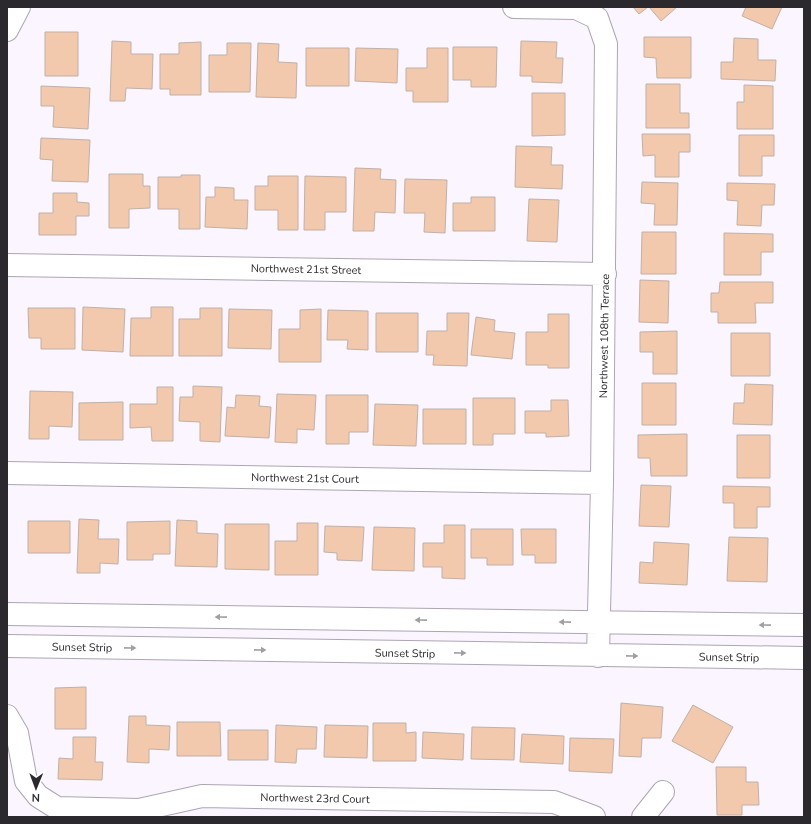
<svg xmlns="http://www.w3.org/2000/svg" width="811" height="824" font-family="'Nunito Sans',sans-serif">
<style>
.building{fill:#f2c9ad;stroke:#c0b0a6}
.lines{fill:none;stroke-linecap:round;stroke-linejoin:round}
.minor-casing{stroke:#aea5b4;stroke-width:24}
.minor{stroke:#fff;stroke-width:22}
.oneway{fill:#a09fa1}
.labels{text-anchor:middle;stroke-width:3;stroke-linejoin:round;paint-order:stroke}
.street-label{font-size:11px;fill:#2c292e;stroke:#fff}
</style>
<rect width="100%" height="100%" fill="#faf5fe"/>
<!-- building -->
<path class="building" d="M633 7H648L639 14Z
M649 7H677L661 21Z
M746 7H782L772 29 742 16Z
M45 32H78V76H45Z
M644 37H691V78H657L656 58 644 57Z
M734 38 758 39V60H776L775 81 721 79V62H733Z
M112 41 131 42V54H153L152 89 126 88 125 101H110Z
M521 41 557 42 556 58H563L562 83 532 82V76H520Z
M201 42V95H170V89H160V54H179V43Z
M227 43H251L250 92H209V55H227Z
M258 43 279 44 278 62 297 63 296 98 256 97Z
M453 47H497L496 87H471V80H453Z
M306 48H349V86H306Z
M356 48 398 49 397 83 355 81Z
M427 48H448V102H413V91H406V68H427Z
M646 84H680V113H689V128H646Z
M744 85 773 86V129H737V102H744Z
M41 86 90 88 88 129 53 127 54 106H41Z
M532 93H565V135L532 136Z
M642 134H690V152H679V177H655V155L643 156Z
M739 135H774V156H762V176H739Z
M41 138 90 140 88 182 52 181 53 160 40 159Z
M516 146 552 147 551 165H563L562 189 515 187Z
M355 168 381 169 380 179 396 180 395 213 375 212 374 231H353Z
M109 174H143V186H150V208L129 209V228H109Z
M181 175H200V229H179V209H158V177H181Z
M268 176H298V230H278V210H255V186H268Z
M305 176 346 177V212H325V230H304Z
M405 179 447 180 445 233 424 232 425 213H404Z
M642 182 678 183 677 225H654L655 204 641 203Z
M727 183 775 184 774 205H762L761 226 737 225 738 201 727 200Z
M215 187 234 188V200H248L247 229 205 227 206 197H215Z
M53 193H77V202L89 203V216H76V235H39V213H53Z
M471 197H495V231H453V203H471Z
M529 199 559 200 557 242 527 241Z
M642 232H676V274H641Z
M724 233 773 234V252H761V275H724Z
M640 280 669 281 668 323 639 322Z
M720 282H773V303H755L756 323H718V312H711V293H719Z
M83 307 125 309 123 352 82 350Z
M151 307H173V356H130L131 318H151Z
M28 308H75V349H41V338H29Z
M200 308H222V356H179V319H200Z
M229 309 272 310 271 349 228 348Z
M321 309V362H279V329H300V310Z
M328 310 368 311V350L347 349 348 340H327Z
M376 313H418V352H376Z
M447 313H469L467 366 433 365 434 355H426L427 331H447Z
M548 314H569V368H548V365H526V332H548Z
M476 317 495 320 494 331 515 333 512 359 471 355Z
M677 331V374H653V352H640V332Z
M731 333H770V376H731Z
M642 383H676V425H642Z
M745 384 773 385 772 425 733 424 734 403H744Z
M193 386 222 387 220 442 200 441V422L179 421 180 397H193Z
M157 387H173V441H152L151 427 130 428V404H157Z
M30 391 73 392 72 427 49 426V439H29Z
M277 394 316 395 314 430 297 429V443L275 442Z
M236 395 260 396 259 406 271 407 269 438 225 436 227 407 235 408Z
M326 395H368V432H349V444H326Z
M473 398H515V434H493V445H473Z
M551 400H568L569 436 546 437V433H525V411H551Z
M123 402V440H79V403Z
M375 404 418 405 416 446 373 445Z
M423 409H466V444H423Z
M687 434V476H651L650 458H638V435Z
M737 435H770V478H737Z
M641 485 671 486 669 527 639 526Z
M723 486 770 487V507H757V528H734V503H723Z
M79 519 99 520 98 539H119L118 564 100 563V573H77Z
M177 520 197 521V533L218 534 217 567 175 566Z
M28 521H70V553H28Z
M170 521V554H153V560H127V522Z
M297 523H318V575H275V541H297Z
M225 524H269V570L225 569Z
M444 525H465V579L442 578V567H423V543H444Z
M325 526 364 527 362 561 337 560V553L324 552Z
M374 527 415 528 414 571 372 570Z
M471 529H513V565H487V558H471Z
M521 529H556V563H535V555H522Z
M729 537 768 538 767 582 727 581Z
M654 542 689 544 687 585 639 583 640 562 653 563Z
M86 687V729H55V688Z
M621 703 663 707 661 738H642L641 757 619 756Z
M693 705 733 727 713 763 672 741Z
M129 716H146V725L170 726 169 750 149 749V763L127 762Z
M177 722H220L221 756H177Z
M373 723H406V733L416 732V761H373Z
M276 725 317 727 316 749H297L296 763 275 762Z
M325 725 368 726 367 758 324 757Z
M472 727 515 728 514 760 471 759Z
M228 730H268V760H228Z
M423 732 464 734 463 760 422 758Z
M522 734 564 736 563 764 520 762Z
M73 737H96L95 762H103L102 780 58 779 59 758 73 759Z
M570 738 614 739 612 773 569 771Z
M716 767H746V782H758L759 805H742V815H717Z"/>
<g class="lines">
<defs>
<path id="minor" d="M514 7 576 8 597 18 606 44 602 483 598 656
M7 30 19 7
M7 265 605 274
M7 473 602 483
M7 614 804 625
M7 646 804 658
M7 716 17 733 26 781 38 796 57 808 139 810 202 796 554 802 594 817
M643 817 663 792"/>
</defs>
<!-- minor casing -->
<use href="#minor" class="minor-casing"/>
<!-- minor -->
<use href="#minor" class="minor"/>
</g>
<!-- one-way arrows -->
<defs><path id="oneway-solid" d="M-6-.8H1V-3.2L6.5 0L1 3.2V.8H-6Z"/></defs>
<g class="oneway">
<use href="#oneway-solid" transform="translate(221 617) rotate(-179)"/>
<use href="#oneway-solid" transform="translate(421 620) rotate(-179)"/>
<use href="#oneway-solid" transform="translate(565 622) rotate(-179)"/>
<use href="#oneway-solid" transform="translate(765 625) rotate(-179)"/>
<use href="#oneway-solid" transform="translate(130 648) rotate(1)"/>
<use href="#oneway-solid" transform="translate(260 650) rotate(1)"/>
<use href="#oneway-solid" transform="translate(460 653) rotate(1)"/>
<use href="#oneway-solid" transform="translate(632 656) rotate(1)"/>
</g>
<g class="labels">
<!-- street labels -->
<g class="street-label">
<text transform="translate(306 269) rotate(1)" y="4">Northwest 21st Street</text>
<text transform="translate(604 336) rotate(-89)" y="4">Northwest 108th Terrace</text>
<text transform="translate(305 478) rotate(1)" y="4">Northwest 21st Court</text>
<text transform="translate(82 647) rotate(1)" y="4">Sunset Strip</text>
<text transform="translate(405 653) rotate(1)" y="4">Sunset Strip</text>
<text transform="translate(729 657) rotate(1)" y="4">Sunset Strip</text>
<text transform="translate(315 798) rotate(1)" y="4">Northwest 23rd Court</text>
</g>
</g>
<!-- border -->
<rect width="811" height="824" fill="none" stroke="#2c292e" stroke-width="16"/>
<!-- north arrow -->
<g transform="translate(36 788) rotate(181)" stroke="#ffffff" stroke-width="3" paint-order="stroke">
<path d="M0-3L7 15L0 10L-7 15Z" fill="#2c292e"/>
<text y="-6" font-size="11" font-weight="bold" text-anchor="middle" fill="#2c292e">N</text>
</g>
</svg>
